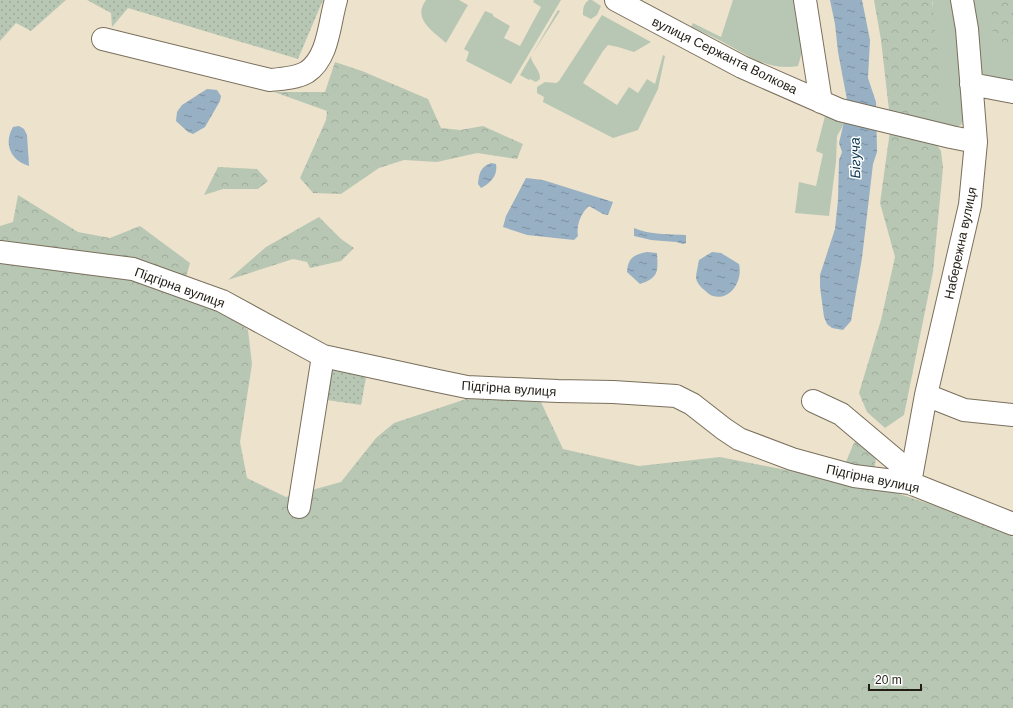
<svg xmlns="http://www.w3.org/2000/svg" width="1013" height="708" font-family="Arial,sans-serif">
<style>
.grass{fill:#b8c7b4}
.forest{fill:url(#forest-crowns)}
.garden{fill:url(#garden-dots)}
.water{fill:url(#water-ripples)}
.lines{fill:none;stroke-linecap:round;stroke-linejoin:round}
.minor-casing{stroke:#796f5c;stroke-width:24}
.minor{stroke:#fff;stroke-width:22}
.labels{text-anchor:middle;stroke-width:3;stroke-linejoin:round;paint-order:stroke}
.street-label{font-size:13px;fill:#211d15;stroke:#fff}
.water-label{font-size:14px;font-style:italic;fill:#043350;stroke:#fff}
</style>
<defs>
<pattern id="forest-crowns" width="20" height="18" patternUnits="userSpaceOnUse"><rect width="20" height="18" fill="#b8c7b4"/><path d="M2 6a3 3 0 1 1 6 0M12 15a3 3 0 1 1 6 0" fill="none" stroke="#9eaa9a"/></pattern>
<pattern id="garden-dots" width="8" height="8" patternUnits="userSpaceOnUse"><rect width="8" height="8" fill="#b8c7b4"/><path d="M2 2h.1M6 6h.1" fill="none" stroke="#9eaa9a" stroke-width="1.8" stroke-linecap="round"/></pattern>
<pattern id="water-ripples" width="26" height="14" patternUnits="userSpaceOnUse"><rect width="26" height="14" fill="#97b0c4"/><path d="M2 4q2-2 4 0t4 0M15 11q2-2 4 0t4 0" fill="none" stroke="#7b8f9e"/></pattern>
</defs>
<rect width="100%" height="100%" fill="#ede2cc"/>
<!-- grass -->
<path class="grass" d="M426 0H459L468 5 446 43C433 31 412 19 426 0Z
M534 0H561L511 84 466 61 469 52 464 49 485 11 493 14V16L510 26 504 38 520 46 541 7 533 2Z
M589 0H592L601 6 597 15 591 19 583 15C583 9 583 4 589 0Z
M733 0H798L802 52 798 66C767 72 743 52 717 39 709 35 700 31 691 27L693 23 721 37Z
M932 0H957L965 115 961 125 943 131 898 122 889 110 910 116 933 4Z
M972 0H1013V86L981 73Z
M558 10 560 11 531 56C531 64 541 70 540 79L536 82 530 79 529 80 520 75Z
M602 15 651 42 634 52 618 47 608 45 603 51 583 83 617 105 629 87 638 93 647 79 655 84 663 55 665 56 658 89 638 130 613 138 543 102 544 97 537 93V87L545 82 556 83 559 81Z
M825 116H840L844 124 837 136 836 162 829 216 795 213 799 182 816 186 823 154 816 151Z"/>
<!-- forest -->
<path class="forest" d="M874 0H932L943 105 910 116 889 110 881 40Z
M1007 1 1013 11 1012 41 1006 45 997 43 990 24 992 3Z
M335 62 362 71 428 99 441 128 460 130 483 126 523 144 517 159 477 153 437 162 404 160 379 168 341 194 313 193 300 178 326 120 327 111 274 92H325Z
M890 131 933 139 941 151 943 168 933 272 904 415 885 428 867 412 859 393 881 320 895 257 880 203Z
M218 167 257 169 268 181 258 189H223L204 195Z
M18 195 78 232 110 238 140 226 190 263 186 277 0 248V226L13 222Z
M319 217 341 239 354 248 341 261 310 268 307 262 293 259 228 280 266 247Z
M0 255 103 269 221 309 248 330 252 364 240 442 247 478 286 497 341 482 376 438 394 423 466 399 540 400 563 449 639 466 720 457 887 490 936 506 1013 537V708H0Z
M861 431 877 446 873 485 840 476 853 445Z"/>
<!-- garden -->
<path class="garden" d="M0 0H66L31 31 16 23 0 41Z
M87 0H323L298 59 128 8 112 27 111 13Z
M327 364 367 372 361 405 320 399Z"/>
<!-- water -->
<path class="water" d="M830 0H862L870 40 868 78 876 102 877 152 873 164 862 258 851 321 843 330 832 328 827 324 824 317 820 287V275L835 229 838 200 839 160 842 152 839 143 848 105 838 52 835 24Z
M207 89 217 90 221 96 220 101 205 127 193 134 188 132 176 121 177 112 182 105Z
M19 126 24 129 27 135 29 166C11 161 3 144 13 127Z
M491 163 496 164C498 175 491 183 481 188L478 184C479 174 480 167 491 163Z
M526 178 543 180 613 202 608 215 603 214 589 206C581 213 576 225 578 236L574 240 527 235 503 227 506 216Z
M634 228C650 235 669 234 686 235V243L683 244 676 242 651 240 634 236Z
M647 252 657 253C658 271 659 278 640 284L627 272C628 258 633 255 647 252Z
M712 252 721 253 739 264C743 280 731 301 713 296 709 295 706 291 703 289 700 286 697 283 696 278 696 273 698 266 699 260Z"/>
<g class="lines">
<defs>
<path id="minor" d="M616 0 742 67 840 110 951 137 976 142
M805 0 821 102
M103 39 270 80C282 79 297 78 307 72 329 57 329 23 336 0
M971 84 1013 92
M0 252 133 269 222 301 323 356 438 381 467 387 558 391 613 392 676 396 692 404 724 429 739 439 792 459 854 476 910 483 1013 524
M926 395 964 410 1013 415
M813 401 841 414 911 473
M910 483 926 395 970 205 976 142 967 29 962 0
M299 507 323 356"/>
</defs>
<!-- minor casing -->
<use href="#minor" class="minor-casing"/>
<!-- minor -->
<use href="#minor" class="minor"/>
</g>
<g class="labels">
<!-- street labels -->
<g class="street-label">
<text transform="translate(725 55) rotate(26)" y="5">вулиця Сержанта Волкова</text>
<text transform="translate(960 243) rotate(-78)" y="5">Набережна вулиця</text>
<text transform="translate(180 287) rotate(20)" y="5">Підгірна вулиця</text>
<text transform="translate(509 388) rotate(4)" y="5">Підгірна вулиця</text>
<text transform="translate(873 478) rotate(12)" y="5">Підгірна вулиця</text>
</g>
<!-- water labels -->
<g class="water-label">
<text transform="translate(855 158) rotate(-91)" y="5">Бігуча</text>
</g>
</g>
<!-- scale -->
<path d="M869 684v6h52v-6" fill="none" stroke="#211d15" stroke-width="2"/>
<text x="875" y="684" font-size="12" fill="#211d15" stroke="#ffffff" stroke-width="3" paint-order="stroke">20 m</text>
</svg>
